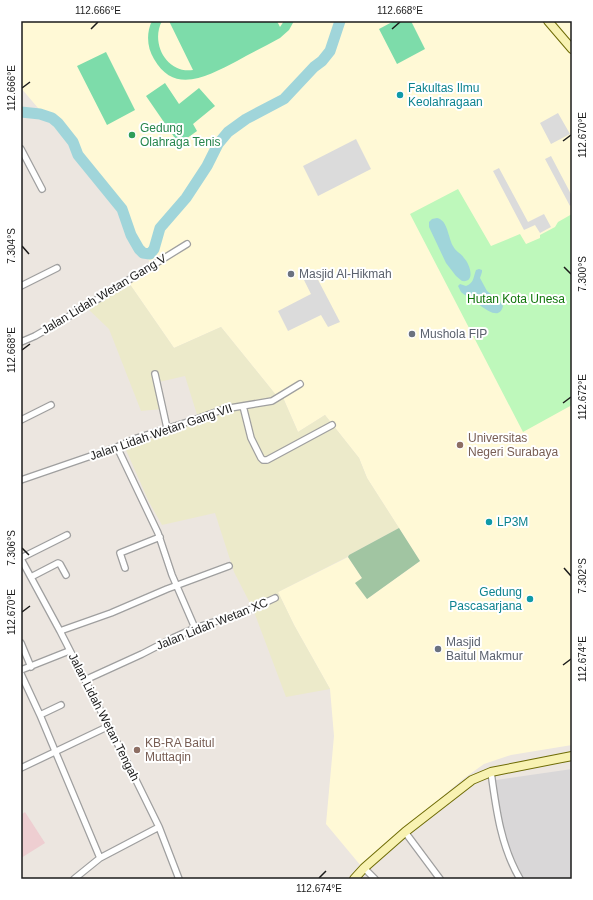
<svg xmlns="http://www.w3.org/2000/svg" width="593" height="900" font-family="Arial,sans-serif">
<style>
.residential{fill:#d9d7d8}
.commercial{fill:#eeced1}
.education{fill:#fff9d6}
.farmland{fill:#eceaca}
.cemetery{fill:#a1c5a2}
.park{fill:#bef8bb}
.pitch{fill:#7ddcaa}
.parking{fill:#dbdbdb}
.water{fill:#a0d5da}
.lines{fill:none;stroke-linecap:round;stroke-linejoin:round}
.river{stroke:#a0d5da;stroke-width:11}
.street-casing{stroke:#9f9f9f;stroke-width:8}
.secondary-casing{stroke:#6e6b05;stroke-width:10}
.street{stroke:#fff;stroke-width:5.5}
.secondary{stroke:#f8f2b2;stroke-width:8}
.ticks{fill:none;stroke:#1b1b1b;stroke-width:1.5}
.culture-dot{fill:#0f9aa8;stroke:#fff;stroke-width:1.5}
.leisure-dot{fill:#2e9e5b;stroke:#fff;stroke-width:1.5}
.worship-dot{fill:#6b7280;stroke:#fff;stroke-width:1.5}
.education-dot{fill:#8d6e63;stroke:#fff;stroke-width:1.5}
.labels{text-anchor:middle;stroke-width:4;stroke-linejoin:round;paint-order:stroke}
.culture-label{font-size:12px;fill:#0d838f;stroke:#fff;text-anchor:start}
.leisure-label{font-size:12px;fill:#27864d;stroke:#fff;text-anchor:start}
.worship-label{font-size:12px;fill:#5b616d;stroke:#fff;text-anchor:start}
.street-label{font-size:12px;fill:#1b1b1b;stroke:#fff}
.park-label{font-size:12px;fill:#11760c;stroke:#fff}
.education-label{font-size:12px;fill:#785e54;stroke:#fff;text-anchor:start}
.neatline{fill:none;stroke:#1b1b1b;stroke-width:1.5}
.ticks-label{font-size:10px;text-anchor:middle;fill:#1b1b1b}
</style>
<rect width="100%" height="100%" fill="#ece6e0"/>
<!-- residential -->
<path class="residential" d="M572 769V879H524L512 863 499 813 496 780Z"/>
<!-- commercial -->
<path class="commercial" d="M25 812 45 843 21 858V815Z"/>
<!-- education -->
<path class="education" d="M21 21H572V745L511 755 484 764 463 779 361 866 326 824 334 736 330 689 294 625 278 592 348 557 362 578 367 599 420 561 367 478 359 458 325 415 298 432 281 393 276 395 221 327 174 348 129 283 152 267 124 209 21 88Z"/>
<!-- farmland -->
<path class="farmland" d="M129 283 174 348 221 327 276 395 281 393 298 432 325 415 359 458 367 478 399 528 349 555 347 557 278 592 294 625 330 689 286 697 253 609 234 572 215 513 162 525 149 502 126 450 198 418 185 376 159 382 162 409 141 411 109 329 87 308Z"/>
<!-- cemetery -->
<path class="cemetery" d="M399 528 420 561 367 599 355 583 362 578 348 557 349 555Z"/>
<!-- park -->
<path class="park" d="M458 189 491 246 520 234 526 244 540 238V235L555 227 558 222 572 214V405L523 432 410 214Z"/>
<!-- pitch -->
<path class="pitch" d="M152 21H162C150 43 167 74 193 70L169 21H277L280 27 284 21H294L289 30 280 38C266 46 251 53 237 61 209 75 175 96 154 59 147 48 146 33 152 21Z
M394 21H411L425 49 397 64 379 29Z
M106 52 135 110 107 125 77 66Z
M165 83 179 104 199 88 215 106 193 124 197 131 179 144 146 96Z"/>
<!-- parking -->
<path class="parking" d="M558 113 570 134 551 144 540 123Z
M356 139 371 169 318 196 303 166Z
M551 156 572 196V204L570 206 545 159Z
M499 168 528 222 544 214 551 227 540 233 535 225 524 230 493 171Z
M315 274 340 322 328 327 321 315 288 331 278 311 311 294 304 280Z"/>
<!-- water -->
<path class="water" d="M437 218C448 220 448 238 453 246 456 252 461 253 464 258 470 264 476 283 462 281L456 276 446 263 429 227V222L432 219Z
M479 269 482 270V272L480 278 487 291 499 300 503 306C499 325 476 301 469 297 467 296 463 294 461 292 460 290 459 288 458 286L460 284 466 286C474 283 473 278 476 270Z"/>
<g class="lines">
<!-- river -->
<path class="river" d="M21 112 40 114 52 118 58 123 73 142 78 155 122 209 131 235 139 249 143 253 150 254 154 249 160 228 186 198 207 166 218 144 228 132 246 119 284 99 314 67 322 61 330 51 340 21"/>
<defs>
<path id="street" d="M21 149 42 189
M21 286 57 268
M21 342 35 336 85 307 187 244
M155 374 167 428
M243 406 251 438 261 458 263 460H267L332 425
M21 420 51 405
M117 447 158 533 172 575 195 628
M21 480 117 447 137 438 194 420 224 409 272 401 300 384
M21 558 67 535
M21 559 60 631 132 772 159 827 179 879
M125 568 120 553 160 537
M31 577 58 563 60 564 66 575
M60 631 111 613 167 589 229 566
M21 643 31 667
M21 670 69 651
M21 674 40 715 100 858
M85 680 142 654 173 638 195 628 245 612 275 598
M40 715 61 705
M21 768 109 726
M491 772C496 809 501 847 520 879
M405 832 440 879
M364 868 375 879
M74 879 100 858 159 827"/>
<path id="secondary" d="M548 21 572 49
M354 879 364 868 405 832 472 780 491 772 572 756"/>
</defs>
<!-- street casing -->
<use href="#street" class="street-casing"/>
<!-- secondary casing -->
<use href="#secondary" class="secondary-casing"/>
<!-- street -->
<use href="#street" class="street"/>
<!-- secondary -->
<use href="#secondary" class="secondary"/>
</g>
<!-- ticks -->
<path class="ticks" d="M91 29 98 22M392 29 400 22M22 88 30 82M563 141 571 135M22 246 29 254M564 267 571 274M22 350 30 344M563 403 571 397M22 548 29 555M564 568 571 576M22 612 30 606M563 665 571 659M319 878 326 871"/>
<!-- markers -->
<g class="culture-dot">
<circle cx="400" cy="95" r="4"/>
<circle cx="489" cy="522" r="4"/>
<circle cx="530" cy="599" r="4"/>
</g>
<circle class="leisure-dot" cx="132" cy="135" r="4"/>
<g class="worship-dot">
<circle cx="291" cy="274" r="4"/>
<circle cx="412" cy="334" r="4"/>
<circle cx="438" cy="649" r="4"/>
</g>
<g class="education-dot">
<circle cx="460" cy="445" r="4"/>
<circle cx="137" cy="750" r="4"/>
</g>
<g class="labels">
<!-- culture labels -->
<g class="culture-label">
<text x="408" y="92">Fakultas Ilmu<tspan x="408" dy="14">Keolahragaan</tspan></text>
<text x="497" y="526">LP3M</text>
<text x="522" y="596" text-anchor="end">Gedung<tspan x="522" dy="14">Pascasarjana</tspan></text>
</g>
<!-- leisure labels -->
<g class="leisure-label">
<text x="140" y="132">Gedung<tspan x="140" dy="14">Olahraga Tenis</tspan></text>
</g>
<!-- worship labels -->
<g class="worship-label">
<text x="299" y="278">Masjid Al-Hikmah</text>
<text x="420" y="338">Mushola FIP</text>
<text x="446" y="646">Masjid<tspan x="446" dy="14">Baitul Makmur</tspan></text>
</g>
<!-- street labels -->
<g class="street-label">
<text transform="translate(104 294) rotate(-31)" y="4">Jalan Lidah Wetan Gang V</text>
<text transform="translate(161 432) rotate(-19)" y="4">Jalan Lidah Wetan Gang VII</text>
<text transform="translate(212 624) rotate(-22)" y="4">Jalan Lidah Wetan XC</text>
<text transform="translate(104 717) rotate(63)" y="4">Jalan Lidah Wetan Tengah</text>
</g>
<!-- park labels -->
<g class="park-label">
<text x="516" y="303">Hutan Kota Unesa</text>
</g>
<!-- education labels -->
<g class="education-label">
<text x="468" y="442">Universitas<tspan x="468" dy="14">Negeri Surabaya</tspan></text>
<text x="145" y="747">KB-RA Baitul<tspan x="145" dy="14">Muttaqin</tspan></text>
</g>
</g>
<!-- border -->
<rect width="593" height="900" fill="none" stroke="#ffffff" stroke-width="44"/>
<rect x="22" y="22" width="549" height="856" class="neatline"/>
<g class="ticks-label">
<text x="98" y="14">112.666°E</text>
<text x="400" y="14">112.668°E</text>
<text transform="translate(11 88) rotate(-90)" y="4">112.666°E</text>
<text transform="translate(582 135) rotate(-90)" y="4">112.670°E</text>
<text transform="translate(11 246) rotate(-90)" y="4">7.304°S</text>
<text transform="translate(582 274) rotate(-90)" y="4">7.300°S</text>
<text transform="translate(11 350) rotate(-90)" y="4">112.668°E</text>
<text transform="translate(582 397) rotate(-90)" y="4">112.672°E</text>
<text transform="translate(11 548) rotate(-90)" y="4">7.306°S</text>
<text transform="translate(582 576) rotate(-90)" y="4">7.302°S</text>
<text transform="translate(11 612) rotate(-90)" y="4">112.670°E</text>
<text transform="translate(582 659) rotate(-90)" y="4">112.674°E</text>
<text x="319" y="892">112.674°E</text>
</g>
</svg>
